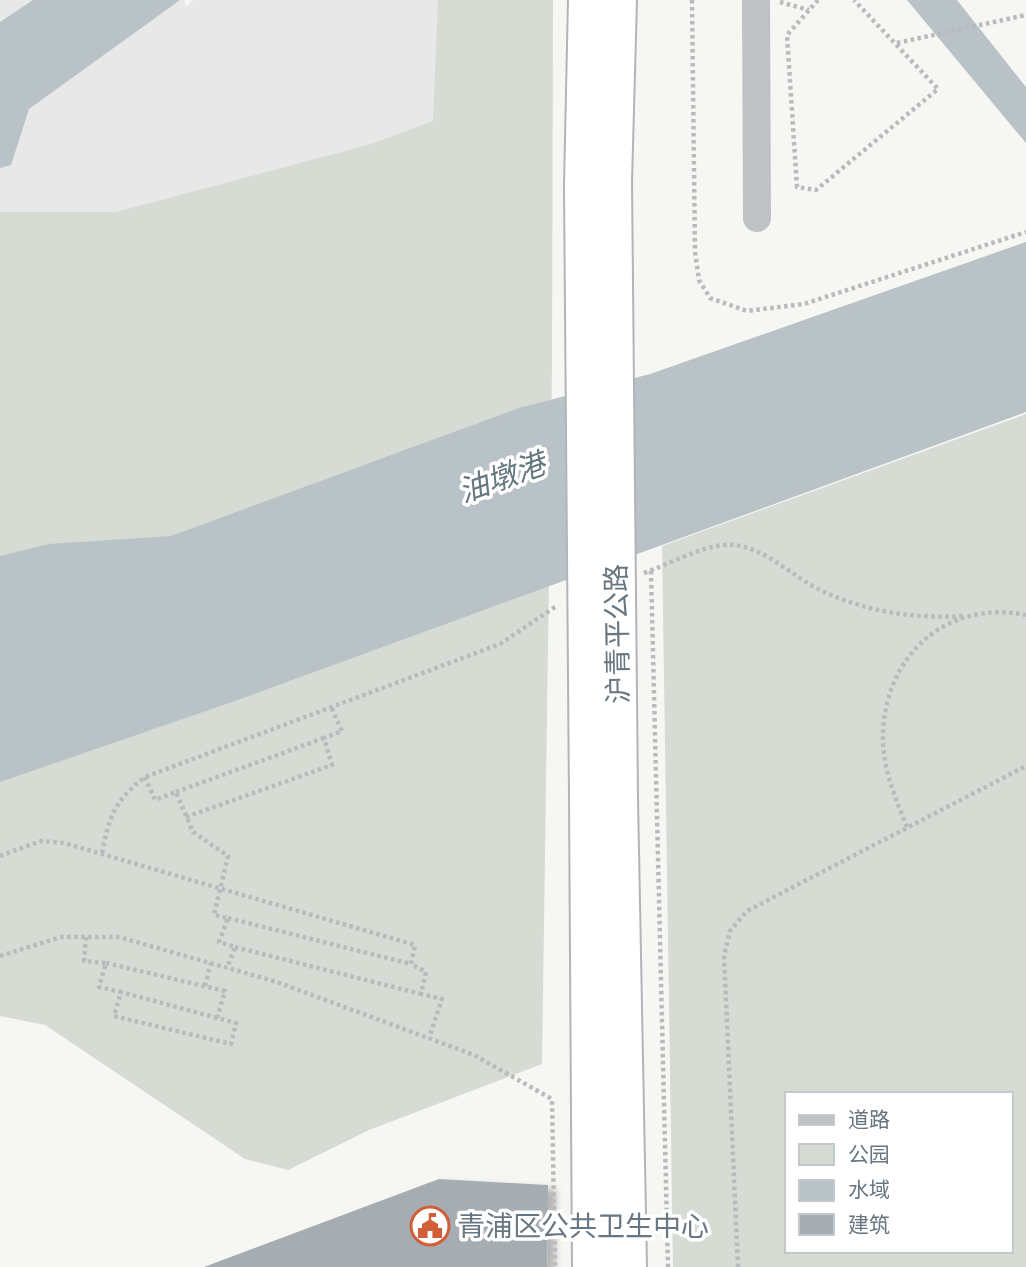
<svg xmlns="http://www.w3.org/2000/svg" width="1026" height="1267" font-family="'Alegreya Sans','Noto Sans SC',sans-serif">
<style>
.built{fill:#e7e8e7}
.green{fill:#d6dbd3;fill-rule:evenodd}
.water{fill:#b9c2c7}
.building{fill:#a6adb2;filter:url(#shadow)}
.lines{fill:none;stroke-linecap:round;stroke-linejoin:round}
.highway-casing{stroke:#b1b5b8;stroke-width:42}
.path{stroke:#b8bbbd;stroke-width:4.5;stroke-dasharray:3.5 3.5;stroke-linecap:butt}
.minor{stroke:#bec2c5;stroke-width:28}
.highway{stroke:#fff;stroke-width:38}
.highway-bridge-casing{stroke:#b1b5b8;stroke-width:42;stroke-linecap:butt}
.highway-bridge{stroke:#fff;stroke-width:38}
.labels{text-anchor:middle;stroke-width:7;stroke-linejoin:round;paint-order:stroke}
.street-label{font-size:28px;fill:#687681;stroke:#fff}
.poi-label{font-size:28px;fill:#687681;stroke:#fff;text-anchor:start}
.water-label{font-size:30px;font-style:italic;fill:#64777e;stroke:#fff}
</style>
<defs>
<filter id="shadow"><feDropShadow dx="8" dy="4.5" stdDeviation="3.5" flood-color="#0004"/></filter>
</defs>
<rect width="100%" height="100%" fill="#f6f6f3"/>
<!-- built -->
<path class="built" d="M0 0H184L186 6 194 0H523L515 154 0 596Z"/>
<!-- green -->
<path class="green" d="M438 0H553L552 366 542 1064 369 1130 288 1170 245 1159 45 1025 0 1016V212H116L371 144 433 121Z
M1026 414V1267H673L662 546ZM786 1094H1010V1251H786Z"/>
<!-- water -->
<path class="water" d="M33 0H180L29 109 11 165 0 168V22Z
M907 0H957L1026 87V143Z
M1026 242V412L235 701 0 782V556L49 544 171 536 519 408 650 374Z"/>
<!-- building -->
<path class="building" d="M439 1179 548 1185 547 1267H204Z"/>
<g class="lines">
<defs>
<path id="highway" d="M612 181 617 0
M584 186 588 0
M589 798 592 1267
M618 799 627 1267"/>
</defs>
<!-- highway casing -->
<use href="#highway" class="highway-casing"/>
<!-- path -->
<path class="path" d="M692 0 695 252 699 280 710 298 747 311 804 304 1026 232
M818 0 787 35 797 187 816 190 938 89 854 0
M780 2 809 10
M897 43 1026 15
M651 571 668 1267
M644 573C667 565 702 546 725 545 759 542 790 575 820 590 866 612 915 619 965 616
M145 777 155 800 176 792 193 832 228 856 214 915 228 918 219 942 235 947 227 968
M176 792 324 738
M186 817 332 765 324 738 342 731 331 707
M907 827C895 797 882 768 883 734 885 655 947 599 1026 615
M102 853C109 817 115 800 145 777L500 644 558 605
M0 856 41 841 64 843 415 945 411 964 426 972 421 994 442 999 429 1038
M228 918 411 964
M86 937 84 961 106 963 99 987 121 992 114 1016 231 1044 236 1023 121 992
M235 947 421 994
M0 956 61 937H119L277 982 474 1055 552 1099 555 1267
M106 963 225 991 217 1018
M205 986 211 963
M738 1267 724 956 730 931 747 911 1026 766"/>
<!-- minor -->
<path class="minor" d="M756 0 757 218"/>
<!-- highway -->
<use href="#highway" class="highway"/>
<defs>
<path id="highway-bridge" d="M612 181 618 799
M584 186 589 798"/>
</defs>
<!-- highway-bridge casing -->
<use href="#highway-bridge" class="highway-bridge-casing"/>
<!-- highway-bridge -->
<use href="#highway-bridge" class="highway-bridge"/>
</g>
<!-- icons -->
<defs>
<symbol id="civic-ring" viewBox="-11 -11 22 22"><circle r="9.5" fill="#fff" stroke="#d15e38" stroke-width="1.5"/><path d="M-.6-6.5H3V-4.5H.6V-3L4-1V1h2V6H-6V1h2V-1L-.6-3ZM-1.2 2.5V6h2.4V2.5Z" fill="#d15e38"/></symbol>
</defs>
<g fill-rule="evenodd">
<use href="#civic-ring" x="408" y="1204" width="44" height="44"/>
</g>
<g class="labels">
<!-- street labels -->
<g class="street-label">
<text transform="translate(617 634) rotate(-91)" y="10">沪青平公路</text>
</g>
<!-- poi labels -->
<g class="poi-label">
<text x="457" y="1236">青浦区公共卫生中心</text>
</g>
<!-- water labels -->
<g class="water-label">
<text transform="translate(502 478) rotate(-20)" y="10">油墩港</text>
</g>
</g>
<!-- legend -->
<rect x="785" y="1092" width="228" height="161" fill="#ffffff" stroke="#c3c8cd" stroke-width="2"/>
<rect x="799" y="1115" width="35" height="10" fill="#bec2c5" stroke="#c3c8cd" stroke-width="2"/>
<text x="848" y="1127" font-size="21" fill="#687681">道路</text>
<rect x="799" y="1144" width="35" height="21" fill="#d6dbd3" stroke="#c3c8cd" stroke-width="2"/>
<text x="848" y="1162" font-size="21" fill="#687681">公园</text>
<rect x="799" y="1180" width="35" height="21" fill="#b9c2c7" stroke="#c3c8cd" stroke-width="2"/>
<text x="848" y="1197" font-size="21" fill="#687681">水域</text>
<rect x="799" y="1214" width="35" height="21" fill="#a6adb2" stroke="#c3c8cd" stroke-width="2"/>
<text x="848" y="1232" font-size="21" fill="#687681">建筑</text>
</svg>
